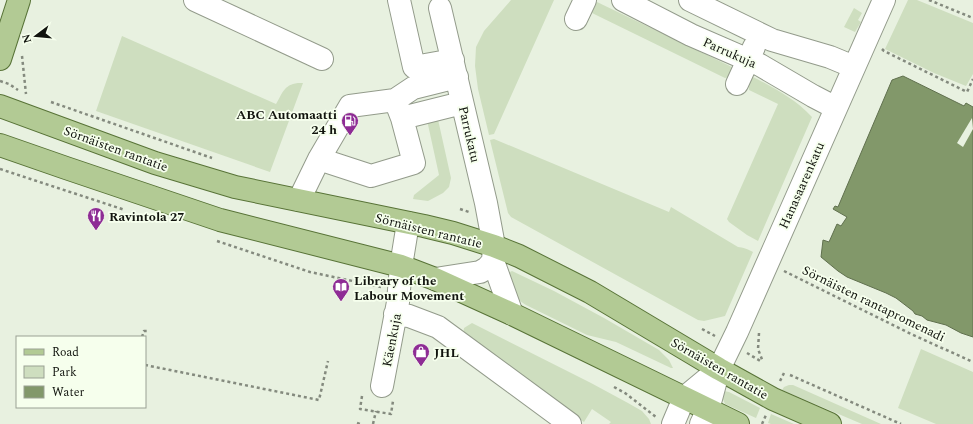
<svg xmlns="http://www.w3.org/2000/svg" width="973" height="424" font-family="Spectral,serif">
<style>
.green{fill:#cedebf}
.water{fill:#82986a;stroke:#60704e}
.pier{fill:#e8f1e0}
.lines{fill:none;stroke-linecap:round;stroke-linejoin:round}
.minor-casing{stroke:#939b8b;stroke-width:24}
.major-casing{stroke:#587337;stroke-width:24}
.path{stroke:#848a7e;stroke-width:2.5;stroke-dasharray:3 3;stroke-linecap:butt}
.minor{stroke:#fff;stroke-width:22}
.major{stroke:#b2ca94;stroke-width:22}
.labels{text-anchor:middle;stroke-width:3.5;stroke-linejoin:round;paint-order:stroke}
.street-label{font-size:13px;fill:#11140e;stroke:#f6ffed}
.poi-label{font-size:13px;font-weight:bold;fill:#11140e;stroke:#f6ffed;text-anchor:start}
</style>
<rect width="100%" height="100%" fill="#e8f1e0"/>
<!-- green -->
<path class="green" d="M511 0H554L494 134 489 135 478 89 475 66 476 47 484 31Z
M908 0H917L973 23V74L966 86 934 73 885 49Z
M597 2 734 68 729 77 725 78 592 13Z
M854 8 862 13 858 20 861 22 855 32 844 27Z
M122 36 276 104C283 92 285 82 303 83L270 172 96 111Z
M751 76C773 87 795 99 812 117L758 241 747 235 729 222 727 219 778 104 749 90 748 81Z
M437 115 451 178 449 187 443 193 428 201 413 199 414 195 439 175 427 120Z
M494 139 669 212 671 207 738 247C742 247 750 250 753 252L725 316 704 321 698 320 511 217 508 213 490 140Z
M512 271 554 291 604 318 659 350 669 360 673 368H671L616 342 587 335 526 305 514 297 508 273Z
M472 323 591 383 628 403 642 411 649 419 651 424H609L611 422 592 409 584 422 463 335 464 328Z
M921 349 973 372V424H936L898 408Z
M789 385H793L881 424H862L782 390 784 387Z
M724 391 729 392 760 408 756 418 725 404 722 397Z
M771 414 794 424H771L768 423Z"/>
<!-- water -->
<path class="water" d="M903 76 964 106 966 103 973 107V337L961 333 946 325 927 320 922 316 915 314 913 311 896 298 886 293 847 277 838 271 821 257 823 240 829 242 837 224 841 226 847 217 833 209 835 206 838 207 892 80Z"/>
<!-- pier -->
<path class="pier" d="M972 118 973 129 963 147 957 143Z"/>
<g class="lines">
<defs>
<path id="minor" d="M195 0 322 59
M399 0 414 67 453 60
M623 0 691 35 760 65 813 96 836 108
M690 0 772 40 830 57 854 67
M440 8 486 203 494 246 493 261 512 314
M576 19 585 0
M737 84 754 47
M402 118 462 103
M319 159 371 176 414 163 402 118 395 100
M299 200 319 159 350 106 395 100 413 88 457 77
M435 279 480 272 487 268 493 261
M395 314 409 316 438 327 570 424
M382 386 398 302 401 266 408 223
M673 424 684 398 719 369
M701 424 708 410 719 369 737 332 884 0"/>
<path id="major" d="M0 59 19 0
M0 106 155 163 235 187 424 226 453 233 494 246 519 256 590 292 719 369 773 399 830 424
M0 145 66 168 220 220 401 266 435 279 512 314 738 424"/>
</defs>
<!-- minor casing -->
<use href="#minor" class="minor-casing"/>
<!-- major casing -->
<use href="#major" class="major-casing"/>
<!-- path -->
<path class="path" d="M929 0 973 18
M882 49 884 51 967 92 973 79
M22 56 26 94
M0 81 9 84 18 90
M51 102 212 158
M0 169 125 210
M460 209 469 212
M217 241 310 272 381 287
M784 271 911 334 973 362
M702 329 715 336
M759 333 758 349 763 362
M142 337 144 331H149
M747 353 762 362
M145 365 319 400 328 361
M790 375 901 424
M780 381 784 373
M614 387 625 393 656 417
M362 396 360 409 391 414 393 401
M357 423 360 424
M373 424 376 411
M762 424 766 415"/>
<!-- minor -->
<use href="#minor" class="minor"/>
<!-- major -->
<use href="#major" class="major"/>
</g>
<!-- icons -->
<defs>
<symbol id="fuel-pin" viewBox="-11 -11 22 30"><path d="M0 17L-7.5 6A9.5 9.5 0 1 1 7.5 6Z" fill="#8e2c95" stroke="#f6ffed"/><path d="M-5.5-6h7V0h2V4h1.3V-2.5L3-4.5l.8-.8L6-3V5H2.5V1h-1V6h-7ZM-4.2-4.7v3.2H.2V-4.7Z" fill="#fff"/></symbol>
<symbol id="restaurant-pin" viewBox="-11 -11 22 30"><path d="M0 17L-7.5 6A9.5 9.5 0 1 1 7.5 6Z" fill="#8e2c95" stroke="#f6ffed"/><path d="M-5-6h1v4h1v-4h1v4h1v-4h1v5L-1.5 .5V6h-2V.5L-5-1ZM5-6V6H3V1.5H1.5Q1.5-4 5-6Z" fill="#fff"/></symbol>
<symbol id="library-pin" viewBox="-11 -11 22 30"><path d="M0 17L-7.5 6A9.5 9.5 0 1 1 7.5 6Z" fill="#8e2c95" stroke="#f6ffed"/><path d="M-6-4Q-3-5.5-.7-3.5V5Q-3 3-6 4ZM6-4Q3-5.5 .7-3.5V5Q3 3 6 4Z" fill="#fff"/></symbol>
<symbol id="shop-pin" viewBox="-11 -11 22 30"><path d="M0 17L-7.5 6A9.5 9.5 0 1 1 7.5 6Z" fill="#8e2c95" stroke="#f6ffed"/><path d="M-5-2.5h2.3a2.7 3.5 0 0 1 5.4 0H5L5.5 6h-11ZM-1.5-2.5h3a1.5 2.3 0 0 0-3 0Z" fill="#fff"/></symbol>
</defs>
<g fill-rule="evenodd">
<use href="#fuel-pin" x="340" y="111" width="20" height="27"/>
<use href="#restaurant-pin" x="86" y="206" width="20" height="27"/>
<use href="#library-pin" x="331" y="277" width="20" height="27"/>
<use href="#shop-pin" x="411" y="342" width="20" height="27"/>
</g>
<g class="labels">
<!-- street labels -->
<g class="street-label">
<text transform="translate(730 52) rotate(24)" y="5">Parrukuja</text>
<text transform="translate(470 134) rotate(77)" y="5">Parrukatu</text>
<text transform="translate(116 148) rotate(20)" y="5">Sörnäisten rantatie</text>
<text transform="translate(801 185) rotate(-66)" y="5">Hanasaarenkatu</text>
<text transform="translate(429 230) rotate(14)" y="5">Sörnäisten rantatie</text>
<text transform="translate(874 303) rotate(26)" y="5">Sörnäisten rantapromenadi</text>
<text transform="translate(391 340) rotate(-79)" y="5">Käenkuja</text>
<text transform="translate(720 368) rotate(30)" y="5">Sörnäisten rantatie</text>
</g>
<!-- poi labels -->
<g class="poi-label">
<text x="337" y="119" text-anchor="end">ABC Automaatti<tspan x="337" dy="15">24 h</tspan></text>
<text x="109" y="221">Ravintola 27</text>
<text x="354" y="285">Library of the<tspan x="354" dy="15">Labour Movement</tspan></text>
<text x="434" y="357">JHL</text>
</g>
</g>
<!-- legend -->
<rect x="16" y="336" width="130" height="72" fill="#f6ffed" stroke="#9aa194"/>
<rect x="24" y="349" width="20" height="6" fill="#b2ca94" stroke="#9aa194"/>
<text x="52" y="356" font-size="12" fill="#11140e">Road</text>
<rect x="24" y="366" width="20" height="12" fill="#cedebf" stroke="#9aa194"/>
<text x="52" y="376" font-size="12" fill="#11140e">Park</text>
<rect x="24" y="386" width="20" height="12" fill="#82986a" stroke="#9aa194"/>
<text x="52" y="396" font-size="12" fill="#11140e">Water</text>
<!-- north arrow -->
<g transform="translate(36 36) rotate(254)" stroke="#f6ffed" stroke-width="3" paint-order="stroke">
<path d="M0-3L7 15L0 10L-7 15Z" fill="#11140e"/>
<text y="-6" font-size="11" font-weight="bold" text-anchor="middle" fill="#11140e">N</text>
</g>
</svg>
